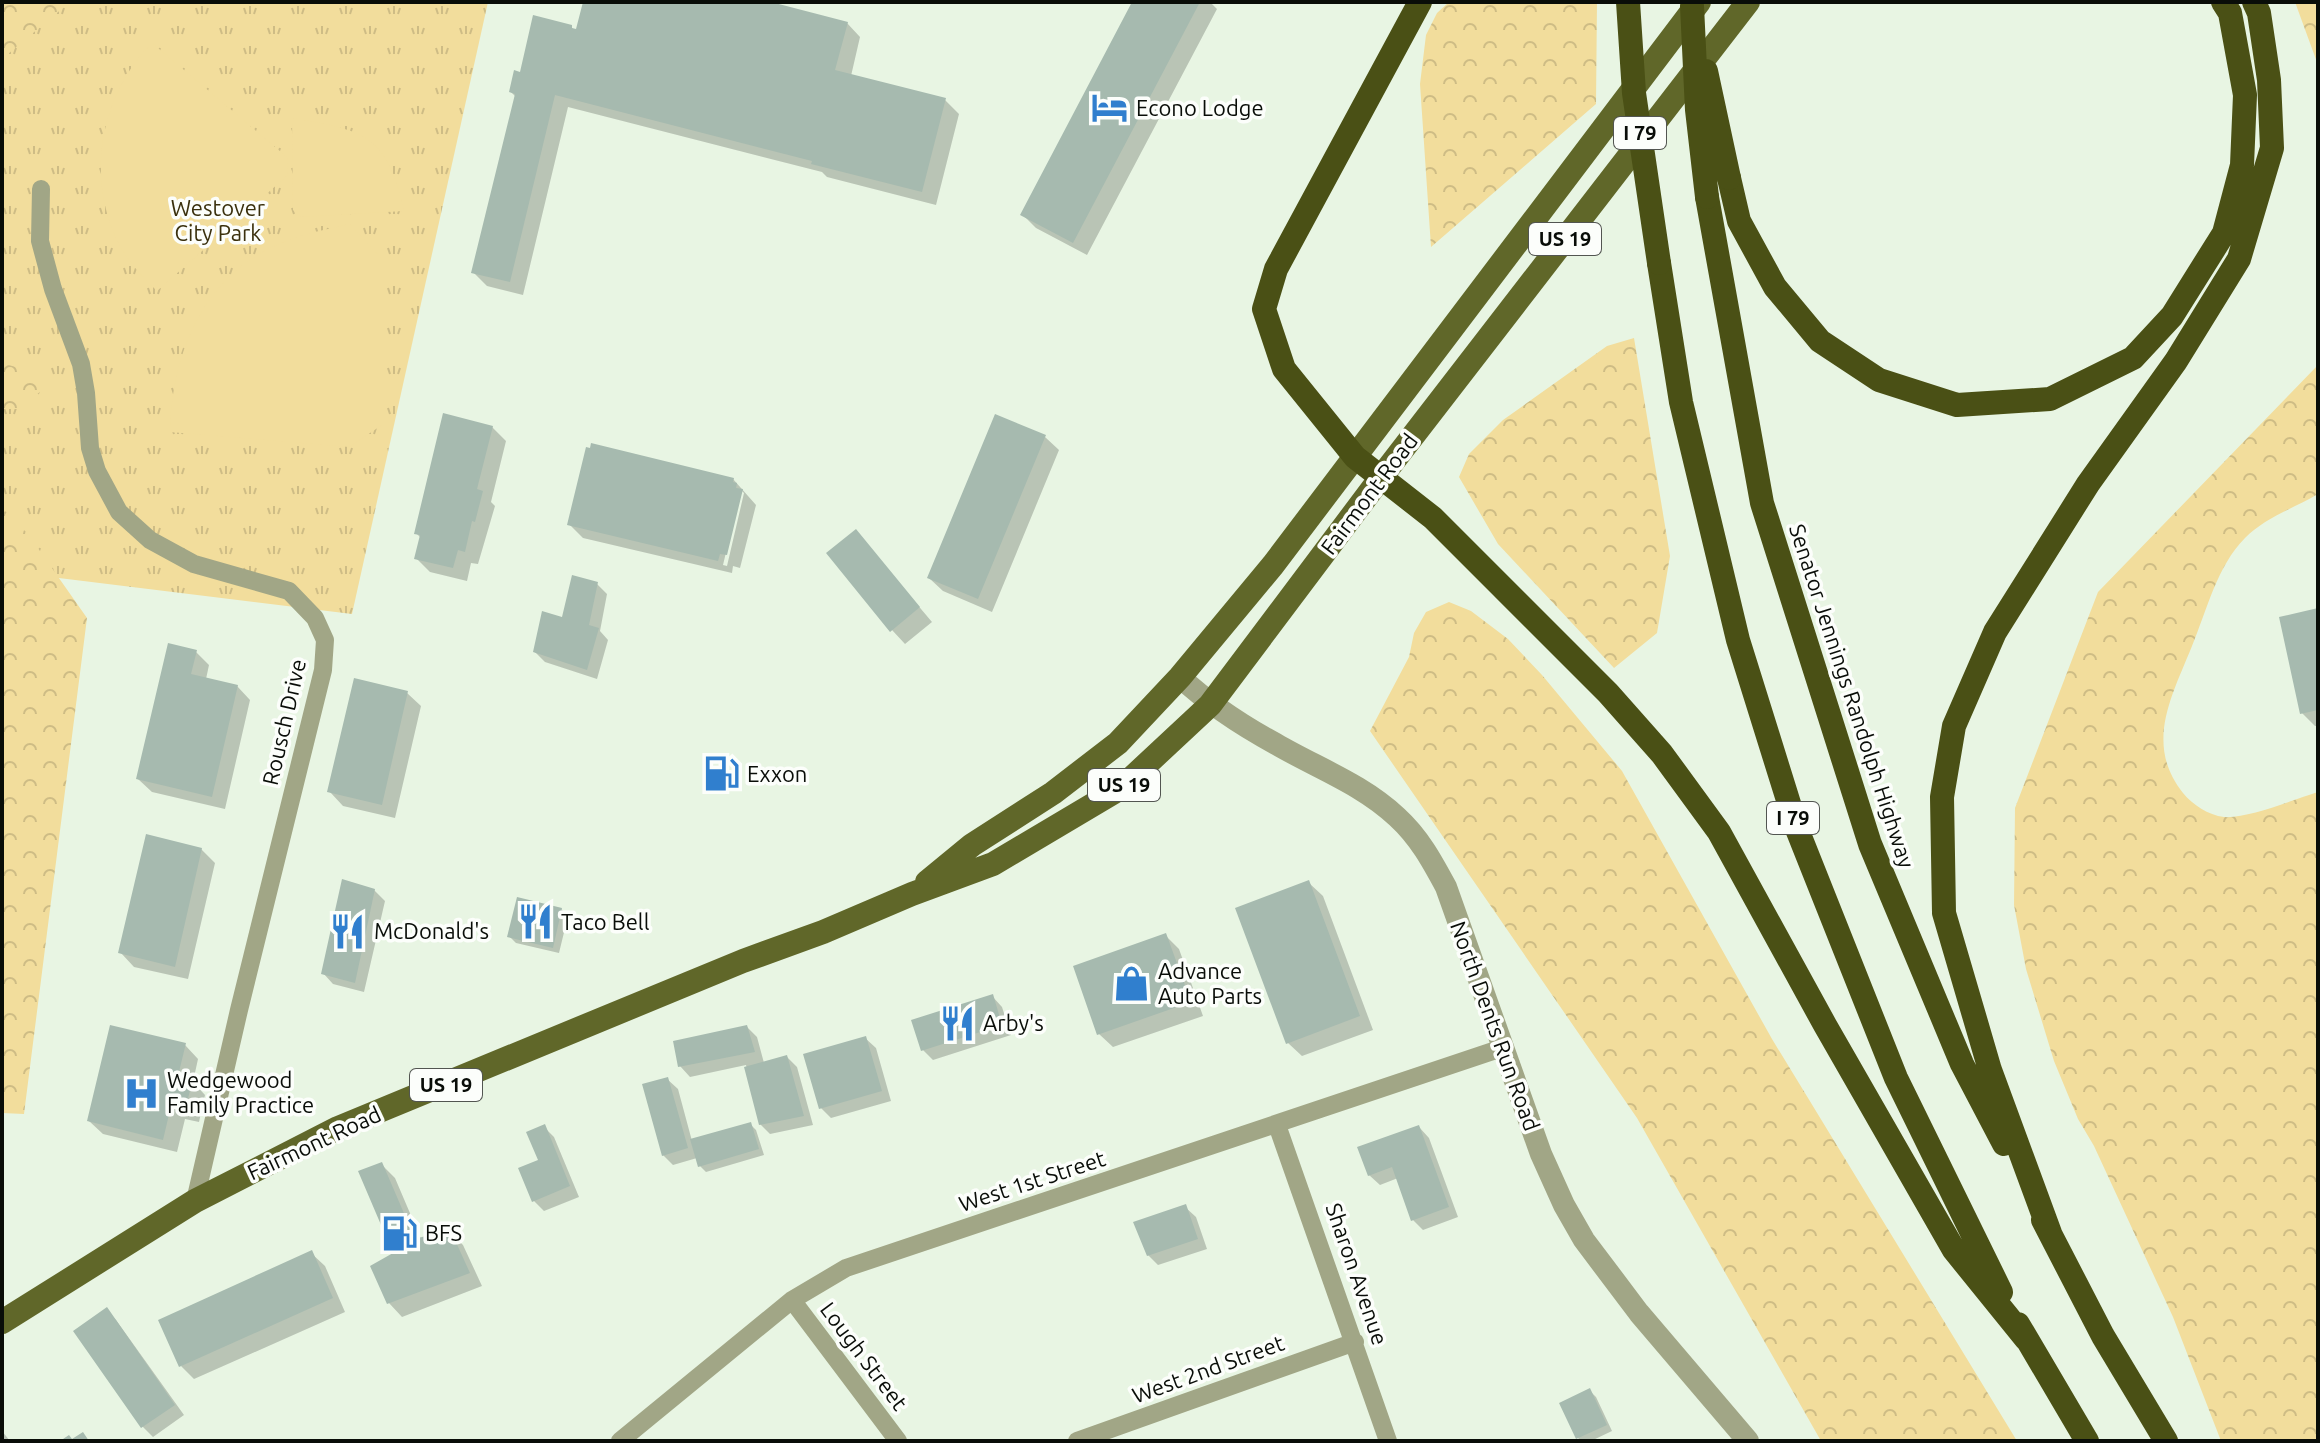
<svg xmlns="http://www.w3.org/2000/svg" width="2320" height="1443" font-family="Ubuntu,sans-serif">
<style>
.grass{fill:url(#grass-tufts)}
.forest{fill:url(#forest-crowns)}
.pitch{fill:#f2dd9c}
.shadow{fill:#0003;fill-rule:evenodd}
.building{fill:#a6baaf}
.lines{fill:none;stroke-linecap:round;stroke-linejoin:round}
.minor{stroke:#a1a686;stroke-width:18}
.tertiary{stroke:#a1a686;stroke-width:22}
.primary{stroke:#606729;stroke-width:24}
.motorway{stroke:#4a5015;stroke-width:24}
.motorway-bridge{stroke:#4a5015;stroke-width:24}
.labels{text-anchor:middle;stroke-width:7;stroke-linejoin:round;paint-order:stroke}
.shield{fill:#fcfefb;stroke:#525551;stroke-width:2}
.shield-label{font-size:20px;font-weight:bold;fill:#090d08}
.poi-label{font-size:22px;fill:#090d08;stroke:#fcfefb;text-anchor:start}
.park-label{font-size:22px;fill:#3a300d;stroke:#fcfefb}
.street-label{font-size:22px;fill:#090d08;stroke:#fcfefb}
</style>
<defs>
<pattern id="grass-tufts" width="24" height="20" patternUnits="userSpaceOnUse" patternTransform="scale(2)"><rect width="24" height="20" fill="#f2dd9c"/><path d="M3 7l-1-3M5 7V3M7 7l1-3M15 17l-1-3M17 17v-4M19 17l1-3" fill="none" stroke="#cebc85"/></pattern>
<pattern id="forest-crowns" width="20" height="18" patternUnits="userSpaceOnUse" patternTransform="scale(2)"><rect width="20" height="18" fill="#f2dd9c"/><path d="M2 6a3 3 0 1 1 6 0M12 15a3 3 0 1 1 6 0" fill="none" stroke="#cebc85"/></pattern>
</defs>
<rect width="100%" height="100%" fill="#e8f5e3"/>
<!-- grass -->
<path class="grass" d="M2 2H488L352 614 2 571Z"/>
<!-- forest -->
<path class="forest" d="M2 2H70L2 59Z
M1449 2H1597L1596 104 1431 247 1420 84 1426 35 1437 13Z
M2295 2H2318V65Z
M1634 338 1670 556 1657 633 1614 668 1498 544 1459 477 1469 454 1503 420 1607 346Z
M5 364 56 378 20 409H2V365Z
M2318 365V494C2294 508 2265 518 2245 538 2217 566 2207 610 2192 646 2172 696 2144 744 2183 793 2193 805 2208 815 2224 817 2247 819 2295 799 2318 792V1441H2221L2173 1317 2094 1146 2078 1119 2054 1061 2026 969 2014 905 2015 808 2098 592Z
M2 508 28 534 87 618 24 1114 2 1113Z
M1449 602 1471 611 1508 639 1542 675 1622 771 1772 1039 2017 1441H1821L1637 1118 1370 731 1409 657 1414 633 1426 612Z"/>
<!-- pitch -->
<path class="pitch" d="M152 43 287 157 288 175 157 291C141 276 125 258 116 238 86 172 102 93 152 43Z
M292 118C363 130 388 134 404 211L300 217 293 210Z
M350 224 382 259V425L349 447 170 432C172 352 204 273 284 242 305 233 329 229 350 224Z"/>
<!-- shadow -->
<path class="shadow" d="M585 2H763L847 23 860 37 851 76 945 100 959 114 936 205 827 177 822 172 568 107 523 295 487 286 473 272 516 97 511 92 522 74 571 27 577 33Z
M1135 2H1210L1217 9 1087 255 1036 228 1023 215Z
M492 427 506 441 491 502 495 506 478 564 471 563 467 581 430 572 416 558 421 538 416 533Z
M1045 437 1059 450 992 612 943 591 929 578Z
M592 450 733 479 756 505 740 568 733 566 732 573 583 538 569 524ZM741 490 744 493 727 566 723 565Z
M856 532 932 622 905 644 892 630Z
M597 584 607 594 600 631 608 640 597 679 545 662 535 652Z
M2318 610V726H2315L2302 713Z
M196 652 209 665 206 679 237 686 250 700 225 809 152 792 138 779Z
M407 693 421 706 395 818 343 806 330 792Z
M201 849 215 863 188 979 134 967 121 953Z
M1309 883 1323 896 1373 1030 1302 1056 1288 1043Z
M374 890 385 901 364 992 333 984 323 973Z
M561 909 568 916 559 953 516 943 509 936Z
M1166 936 1179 949 1203 1016 1113 1047 1099 1034Z
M992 996 1002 1007 1011 1035 933 1060 923 1050 913 1022Z
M747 1027 757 1037 764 1063 787 1057 797 1067 813 1125 770 1134 760 1124 746 1065 690 1077 680 1066Z
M865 1038 876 1048 891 1101 831 1118 821 1108Z
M185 1045 198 1059 193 1082 205 1095 199 1122 185 1119 177 1152 103 1134 89 1121Z
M667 1079 678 1089 692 1141 750 1124 756 1130 764 1155 706 1172 700 1166 697 1158 673 1165 663 1155Z
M544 1127 554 1137 579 1197 544 1211 534 1201Z
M1419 1127 1429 1138 1458 1217 1423 1230 1413 1220 1398 1178 1380 1185 1369 1175Z
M381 1164 395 1178 421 1239 449 1231 463 1245 482 1286 402 1317 389 1303 396 1254Z
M1185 1207 1196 1217 1207 1249 1158 1265 1148 1255Z
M311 1253 325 1266 345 1312 194 1379 181 1366Z
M106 1310 116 1320 184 1415 153 1437 143 1427 76 1331Z
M1590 1391 1596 1397 1612 1431 1591 1441H1581L1578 1438Z
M2 1431 10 1441H2Z"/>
<!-- building -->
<path class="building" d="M583 2H771L848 22 835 70 946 98 922 192 811 164 812 161 555 95 510 282 471 273 515 94 509 92 514 70 520 72 533 15 572 25V28L576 29Z
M1132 2H1200L1073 243 1020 215Z
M443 413 493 426 477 489 483 491 475 522 472 521 465 552 458 550 453 568 414 559 420 535 414 534Z
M995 414 1046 435 978 599 927 578Z
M591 443 734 478 733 482 737 483 736 488 743 489 727 555 720 554 718 561 567 525 586 447 590 448Z
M856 529 920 607 890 632 826 553Z
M572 575 598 582 589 625 599 628 587 670 533 652 542 611 562 617Z
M2318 608V710L2300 714 2279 617Z
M168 643 197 650 191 674 238 685 212 797 136 779Z
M354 678 408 691 382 805 327 792Z
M146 834 202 848 175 967 118 953Z
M342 879 375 889 355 983 321 974Z
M1309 880 1360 1016 1286 1044 1235 908Z
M517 897 562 908 553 948 507 937Z
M1166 933 1191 1002 1097 1035 1073 966Z
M993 994 1002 1025 921 1051 911 1020Z
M110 1025 186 1043 178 1076 193 1079 185 1110 171 1106 163 1140 87 1121Z
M747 1025 755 1052 678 1067 673 1041Z
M866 1036 882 1091 819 1109 803 1054Z
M787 1055 804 1116 759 1125 744 1067Z
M668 1077 688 1148 662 1156 642 1084Z
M751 1122 759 1149 698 1167 690 1139Z
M545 1124 570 1186 532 1202 518 1168 538 1160 526 1132Z
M1419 1125 1449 1207 1411 1221 1392 1167 1368 1176 1357 1147Z
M382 1162 415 1239 450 1229 470 1273 387 1304 370 1266 393 1253 358 1171Z
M1186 1204 1198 1239 1147 1256 1133 1222Z
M312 1250 333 1298 179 1367 158 1320Z
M107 1307 175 1405 141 1428 73 1331Z
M1590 1388 1607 1425 1576 1439 1559 1403Z
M83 1432 89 1441H60L69 1435 72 1439Z"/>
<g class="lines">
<!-- minor -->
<path class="minor" d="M41 189 40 241 53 289 81 364 86 393 90 448 97 471 119 512 150 540 194 564 289 591 315 618 325 640 323 670 239 1010 195 1201
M1277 1125 1388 1441
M792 1300 898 1441
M620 1441 792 1300 846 1268 1502 1048
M1077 1441 1355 1342"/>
<!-- tertiary -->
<path class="tertiary" d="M1180 677C1209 704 1241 725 1276 744 1317 768 1362 784 1397 817 1419 837 1432 861 1446 887L1541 1154 1564 1205 1584 1240 1639 1313 1748 1441"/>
<!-- primary -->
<path class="primary" d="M927 882 972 845 1053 793 1118 743 1180 677 1273 565 1699 2
M2 1322 195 1201 338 1128 743 961 823 932 912 894 993 864 1121 788 1210 705 1382 476 1748 2"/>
<!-- motorway -->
<path class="motorway" d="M1420 2 1276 269 1264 309 1284 369 1355 457 1433 518 1608 693 1662 754 1719 832 1825 1025 1954 1250 2026 1339
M1729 178 1739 221 1775 287 1820 341 1879 380 1957 405 2050 399 2133 358 2172 316 2224 233 2242 165 2245 95 2230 13 2223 2
M1707 197 1762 503 1870 844 1962 1064 2004 1144
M1659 263 1681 402 1738 640 1797 829 1896 1078 2001 1292
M2043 1220 2103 1336 2166 1441
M2050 1233 1990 1070 1944 913 1942 797 1954 726 1995 632 2088 484 2176 361 2239 259 2272 148 2269 80 2259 13 2254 2
M2018 1324 2087 1441"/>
<!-- motorway-bridge -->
<path class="motorway-bridge" d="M1628 2 1634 93 1659 263
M1692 6 1697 110 1707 197
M1706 71 1729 178"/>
</g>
<!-- icons -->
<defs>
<symbol id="hotel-bare" viewBox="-9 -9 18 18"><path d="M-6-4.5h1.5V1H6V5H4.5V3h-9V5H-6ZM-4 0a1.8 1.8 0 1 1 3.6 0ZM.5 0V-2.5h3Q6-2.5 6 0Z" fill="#307fce" stroke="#fcfefb" stroke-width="2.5" paint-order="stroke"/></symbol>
<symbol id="fuel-bare" viewBox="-9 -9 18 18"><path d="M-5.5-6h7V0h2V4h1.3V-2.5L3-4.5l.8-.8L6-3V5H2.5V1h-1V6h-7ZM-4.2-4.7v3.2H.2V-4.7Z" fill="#307fce" stroke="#fcfefb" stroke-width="2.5" paint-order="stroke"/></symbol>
<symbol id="restaurant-bare" viewBox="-9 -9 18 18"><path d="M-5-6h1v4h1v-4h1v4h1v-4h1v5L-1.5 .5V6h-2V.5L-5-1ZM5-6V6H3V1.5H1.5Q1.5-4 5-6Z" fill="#307fce" stroke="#fcfefb" stroke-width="2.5" paint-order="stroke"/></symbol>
<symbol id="shop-bare" viewBox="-9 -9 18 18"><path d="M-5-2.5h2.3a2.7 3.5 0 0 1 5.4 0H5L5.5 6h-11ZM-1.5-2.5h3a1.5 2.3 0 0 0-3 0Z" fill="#307fce" stroke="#fcfefb" stroke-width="2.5" paint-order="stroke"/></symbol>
<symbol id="hospital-bare" viewBox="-9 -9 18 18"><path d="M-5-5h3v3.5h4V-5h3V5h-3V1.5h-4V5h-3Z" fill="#307fce" stroke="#fcfefb" stroke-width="2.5" paint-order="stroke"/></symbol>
</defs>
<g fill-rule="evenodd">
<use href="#hotel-bare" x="1084" y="82" width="51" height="51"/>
<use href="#fuel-bare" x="696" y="748" width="51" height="51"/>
<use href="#restaurant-bare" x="510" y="896" width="51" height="51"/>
<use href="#restaurant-bare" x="322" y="906" width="51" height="51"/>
<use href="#shop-bare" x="1106" y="958" width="51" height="51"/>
<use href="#restaurant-bare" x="932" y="998" width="51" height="51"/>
<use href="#hospital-bare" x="116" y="1068" width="51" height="51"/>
<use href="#fuel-bare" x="374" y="1208" width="51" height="51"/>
</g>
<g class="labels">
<!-- shield labels -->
<g class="shield">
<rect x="1614" y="117" width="52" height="32" rx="6"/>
<rect x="1529" y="223" width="72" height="32" rx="6"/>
<rect x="1088" y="769" width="72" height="32" rx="6"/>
<rect x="1767" y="802" width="52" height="32" rx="6"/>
<rect x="410" y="1069" width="72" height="32" rx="6"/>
</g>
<g class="shield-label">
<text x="1640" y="140">I 79</text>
<text x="1565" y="246">US 19</text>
<text x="1124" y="792">US 19</text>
<text x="1793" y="825">I 79</text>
<text x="446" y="1092">US 19</text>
</g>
<!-- poi labels -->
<g class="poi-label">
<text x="1136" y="116">Econo Lodge</text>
<text x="747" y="782">Exxon</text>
<text x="561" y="930">Taco Bell</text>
<text x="374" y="939">McDonald's</text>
<text x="1158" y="979">Advance<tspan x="1158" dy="25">Auto Parts</tspan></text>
<text x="983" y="1031">Arby's</text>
<text x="167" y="1088">Wedgewood<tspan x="167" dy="25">Family Practice</tspan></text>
<text x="425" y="1241">BFS</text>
</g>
<!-- park labels -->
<g class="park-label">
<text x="218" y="216">Westover<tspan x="218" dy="25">City Park</tspan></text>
</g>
<!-- street labels -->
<g class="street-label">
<text transform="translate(1369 494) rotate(-53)" y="8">Fairmont Road</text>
<text transform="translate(1852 696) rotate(72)" y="8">Senator Jennings Randolph Highway</text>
<text transform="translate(284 722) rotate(-77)" y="8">Rousch Drive</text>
<text transform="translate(1495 1026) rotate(70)" y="8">North Dents Run Road</text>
<text transform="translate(314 1143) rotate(-25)" y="8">Fairmont Road</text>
<text transform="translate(1032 1181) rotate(-18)" y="8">West 1st Street</text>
<text transform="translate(1357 1274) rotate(71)" y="8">Sharon Avenue</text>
<text transform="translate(864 1356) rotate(53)" y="8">Lough Street</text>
<text transform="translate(1208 1369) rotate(-20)" y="8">West 2nd Street</text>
</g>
</g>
<!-- border -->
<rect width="2320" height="1443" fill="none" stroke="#090d08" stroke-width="8"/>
</svg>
